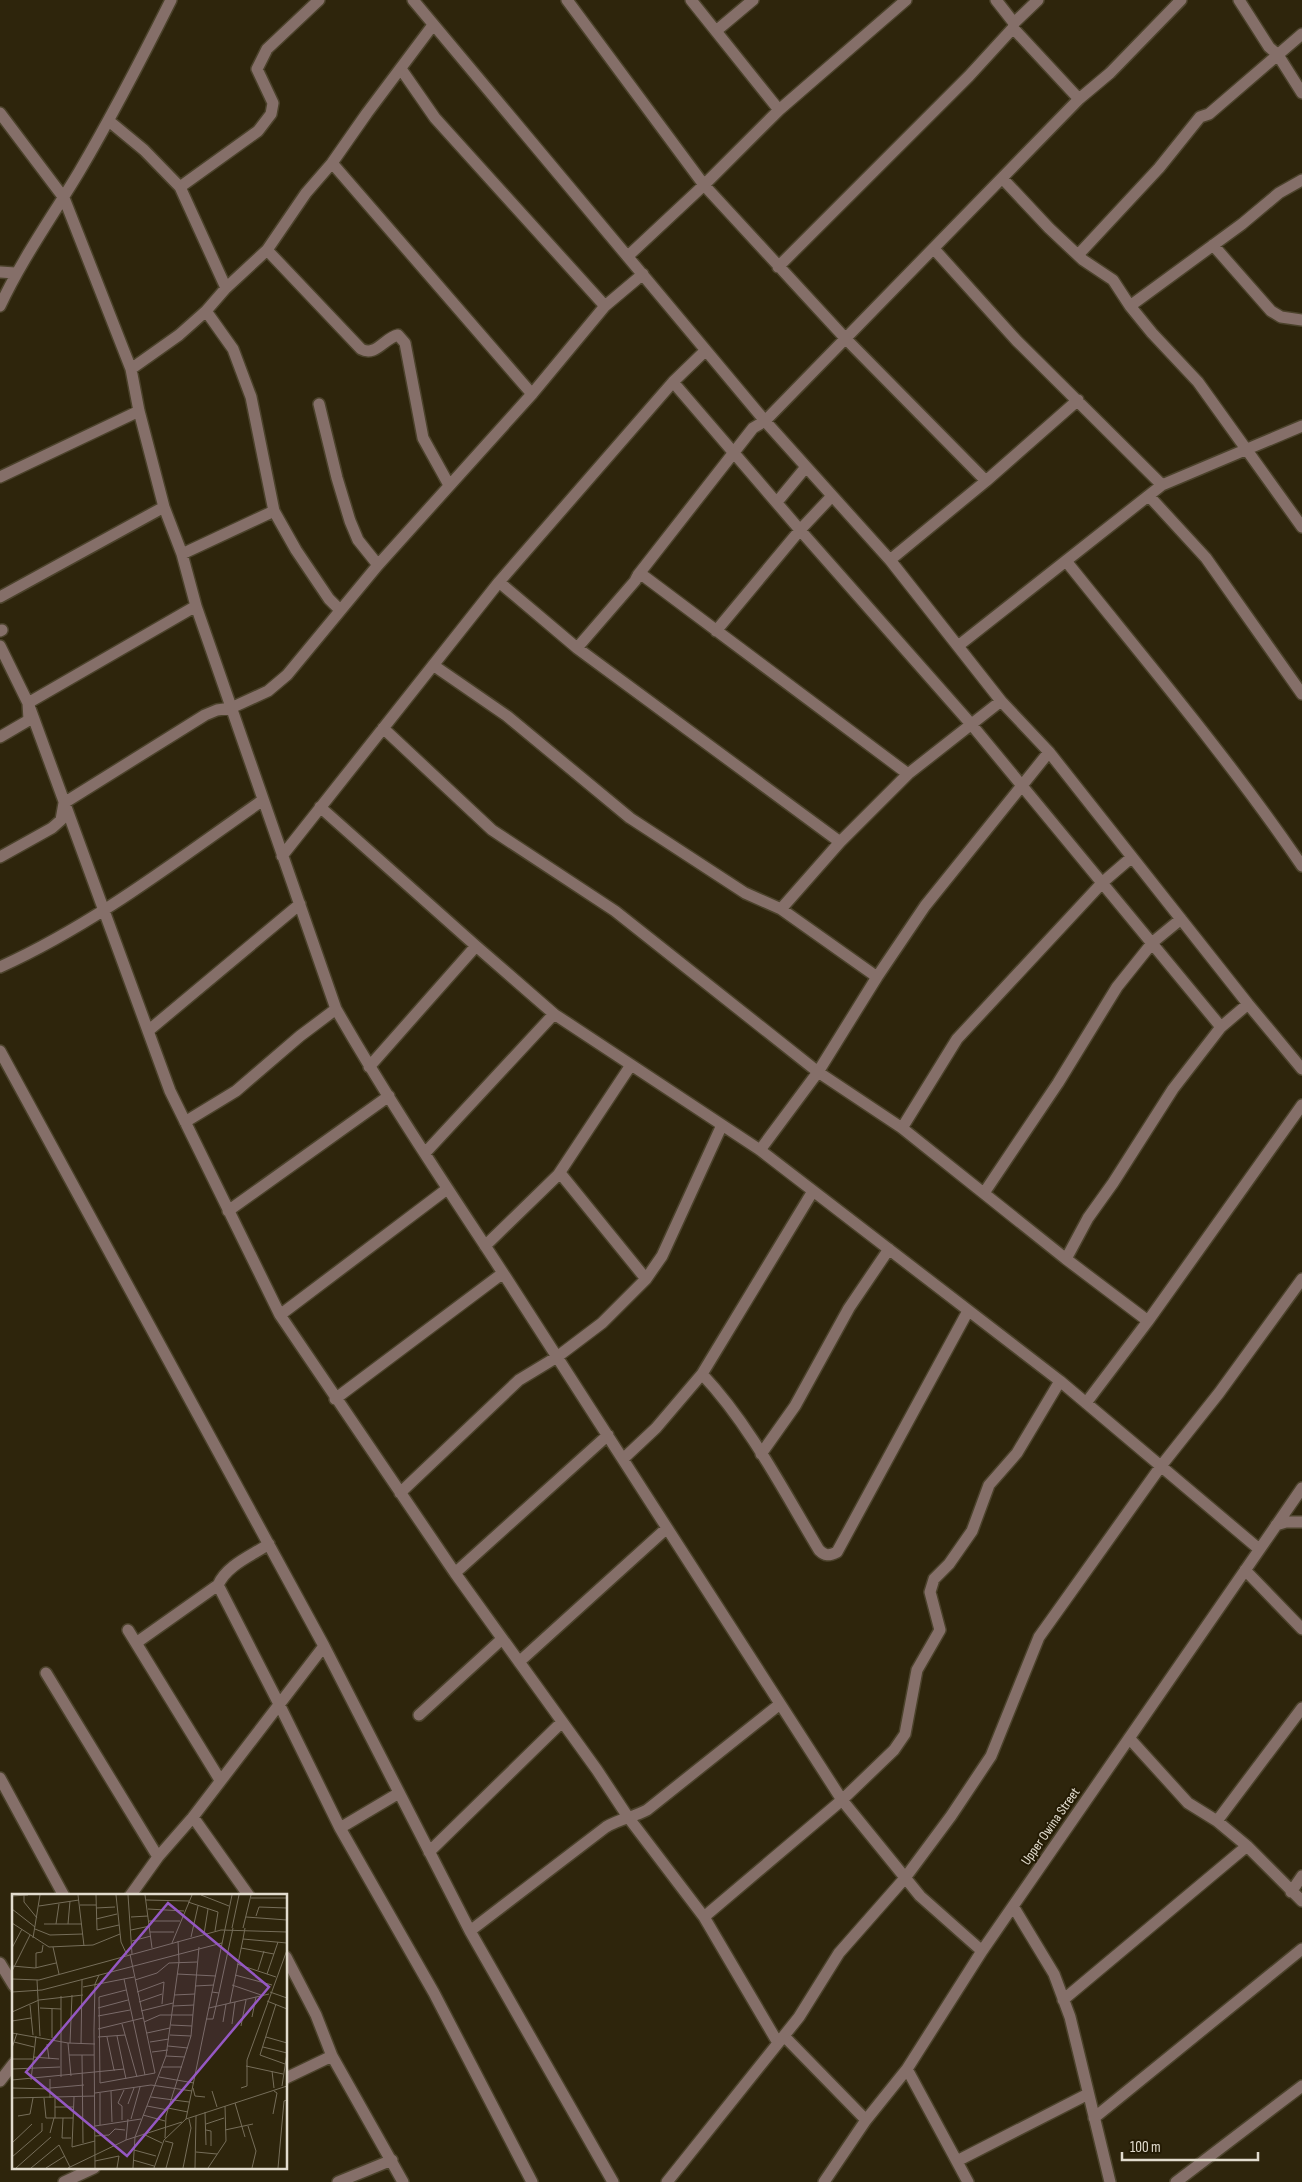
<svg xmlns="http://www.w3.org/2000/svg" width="1302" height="2182" font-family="'Sofia Sans Condensed',sans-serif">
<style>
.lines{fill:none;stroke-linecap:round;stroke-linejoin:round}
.minor-casing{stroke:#4b422b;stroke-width:14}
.minor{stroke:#856f69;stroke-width:11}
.labels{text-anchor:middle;stroke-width:4;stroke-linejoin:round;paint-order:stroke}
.street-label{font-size:14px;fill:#e2dcce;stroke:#241b04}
.inset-road{fill:none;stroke:#766e5a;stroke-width:1}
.view{fill:#9558c3;fill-opacity:0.15;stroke:#9558c3;stroke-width:2.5}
.inset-edge{fill:none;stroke:#e2dcce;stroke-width:2.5}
</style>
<rect width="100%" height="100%" fill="#2e250c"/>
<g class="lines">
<defs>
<path id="minor" d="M413 0 765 421 890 560 1001 701 1049 752 1248 1004 1302 1069
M567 0 704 185 845 338 986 481
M691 0 779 110
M996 0 1014 23 1013 28 1079 99
M1239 0 1269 47 1278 55 1302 93
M1014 23 1038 0
M716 31 753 0
M401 69 435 118 605 306
M0 113 64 198 131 369 139 411 164 507 182 554 196 606 336 1009C388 1100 446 1186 503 1273L842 1800 920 1896 982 1951
M109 121 144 150 180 187 226 288
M332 163 532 394
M1002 178 1049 228 1083 260 1113 280 1130 306 1152 333 1198 382 1302 527
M180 187 258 131 271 114 273 103 257 69 267 49 319 0
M1213 245 1271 311 1281 317 1302 320
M934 249 1017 341 1162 485
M267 250 361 349C376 357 384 338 398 335L405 343 423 438 449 485
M1078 255 1159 168 1200 117 1209 114 1302 34
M628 256 704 185 779 110 906 0
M778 267 969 76 1013 28
M0 272 15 273
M0 306C22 259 52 217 79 172 112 116 142 58 171 0
M1130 306 1242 224 1279 193 1302 180
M206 311 233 349 251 397 274 511 296 550 329 599 340 610
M131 369 179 335 206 311 226 288 267 250 306 193 332 163 367 113 433 25
M673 382 800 530 971 724 1221 1027
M319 404 337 478 350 521 358 540 378 565
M0 477 139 411
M1149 496 1206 558 1302 694
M777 502 806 467
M182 554 274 511
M890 560 986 481 1078 400
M1066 561C1146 661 1230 760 1302 866
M638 575 753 428 765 421 1079 99 1110 73 1181 0
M499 582 577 648 840 842
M0 597 164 507
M0 631 2 630
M716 631 800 530 832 496
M0 646 28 703 170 1091 280 1315 455 1573 597 1770 628 1817 704 1917 778 2043
M958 646 1162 485 1302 426
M577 648 635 581 638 575 645 577 908 774
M433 665 507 716 630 818 745 893 781 909 877 977
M383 728 492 830 615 911 818 1072 902 1128 1066 1259 1148 1321
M0 737 29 720 28 703 196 606
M320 807 476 946 554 1014 760 1150 1060 1381 1259 1549
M282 856 499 582 673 382 705 351
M0 857 52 828 61 820 64 803 205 715 217 710 231 708 268 691 287 675 378 565 532 394 605 306 643 274
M781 909 840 842 908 774 1001 701
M0 967C95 924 177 860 263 800
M148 1031 300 904
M0 1051 324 1646 470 1931 613 2182
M369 1067 476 946
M185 1122 236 1091 300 1036 336 1009
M902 1128 957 1039 1103 882 1132 857
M760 1150 818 1072 877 977 925 906 1049 752
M425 1153 554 1014
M560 1173 646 1279
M984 1193 1058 1083 1117 987 1153 942 1181 919
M228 1211 389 1096
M485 1246 558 1175 631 1065
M1066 1259 1088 1218 1113 1183 1173 1089 1221 1027 1248 1004
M280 1315 447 1189
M702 1374C750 1425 783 1490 819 1550 825 1556 829 1556 837 1552L968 1311
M335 1399 503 1273
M1086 1403 1148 1321 1302 1105
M761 1454 795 1406 849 1308 889 1249
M623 1459 656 1428 702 1374 813 1191
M400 1493 519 1380 557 1357 602 1323 646 1279 662 1256 722 1125
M1276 1525 1286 1522H1302
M269 1544C251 1556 227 1565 218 1585L279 1704 340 1828
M1245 1570 1302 1629
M455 1573 608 1435
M128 1630 220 1780
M136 1643 218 1585
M519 1662 667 1528
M46 1673 158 1857
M419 1715 502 1639
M1129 1738 1188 1803 1217 1821 1247 1846 1302 1901
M0 1778 64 1896
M399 1793 340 1828 434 1993 532 2182
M193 1817 249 1896
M1217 1821 1302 1708
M429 1852 562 1722
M1291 1892 1302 1876
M130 1896 158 1857 193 1817 324 1646
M1013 1906 1054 1974 1070 2017 1110 2182
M704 1917 842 1800 894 1750 905 1734 917 1670 940 1630 930 1592 934 1579 949 1564 972 1531 989 1485 1017 1453 1060 1381
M470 1931 606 1827C619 1819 634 1817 647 1810L780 1704
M286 1957 316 2015 332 2056 403 2182
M0 1963 14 1986
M1063 2000 1247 1846
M784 2036 866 2120
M907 2069 968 2182
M286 2078 332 2056
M0 2081 14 2063
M1094 2118 1302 1949
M957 2161 1088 2094
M64 2182 94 2168
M338 2182 392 2160
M667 2182 799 2017 839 1953 905 1878 951 1816 991 1756 1039 1637 1161 1466 1219 1393 1302 1279
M824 2182 866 2120 907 2069 982 1951 1302 1488
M1176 2182 1302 2086"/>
</defs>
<!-- minor casing -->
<use href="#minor" class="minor-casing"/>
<!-- minor -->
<use href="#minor" class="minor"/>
</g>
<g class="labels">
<!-- street labels -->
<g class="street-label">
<text transform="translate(1050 1826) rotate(-55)" y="5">Upper Owina Street</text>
</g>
</g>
<!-- overview -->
<g transform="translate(12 1894)">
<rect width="275" height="275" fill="#2e250c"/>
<path class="inset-road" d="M12 1V8L25 24M66 1 72 52M84 1 85 36 107 31M104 1 109 48 115 61M116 1 120 60M133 1 140 54M189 1 217 12M0 2 16 1M239 4H275M134 6 177 7M176 8 206 18 203 37M68 11H84M27 12 67 6M84 14 103 13M0 15 23 33M136 15 172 17M244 22 247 13 275 14M119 23 136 22M234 23 275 26M84 25 105 20M137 27H168M0 29 37 53 81 51 108 40M32 30H70M44 30 47 10M56 30 58 7M220 34 227 1M231 34 239 1M233 34 231 45 275 49M23 35 38 41 71 40M119 36 138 32M138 38H162M192 40 196 15M179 43 186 12M21 44 28 1M120 47 139 42M160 49 180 1M41 53 47 80M0 54 10 35M229 54 262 60M118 60 143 179M225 70 264 83M0 72 23 74 44 69M24 74V59L30 58 31 51M246 76 252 57M0 77 18 41M165 80 204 82M255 80 266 48M223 81 260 91M0 85 27 86 209 36 275 38M112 85 133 181M25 86 28 142M123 86 145 79 157 69 185 68M220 91 249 101M183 92 202 91M71 93 122 83M0 98 30 96 210 49M125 98 152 88 150 110M200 98 207 99 221 34M258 98 275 104M162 101 183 100M49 102V183M87 103 88 189M87 103 114 96M255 107 275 115M127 108 150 100M218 109 231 45M264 110 248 161 273 170M18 111 21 141M161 112 182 111M28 114 49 115M86 114 116 106M197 114 257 100M129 117 161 109M0 118 27 106 71 101M86 122 118 116M240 123 244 103M194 125H201L207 99M0 127 19 124M132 128 148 121H181M211 128 214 110M110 130 125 183M220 130 223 108M159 131 180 132M229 132 234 106M86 135 131 124M0 139 56 149 83 150M135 139 158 134M158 141 179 142M105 142 114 185M86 143 113 141M95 143 102 176 112 175M254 143 275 149M40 144V114M2 148 22 153M138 148 157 145M56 149 59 182M58 149 60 101M35 150 37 165M69 150 70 86M156 152 176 154M251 153 275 159M0 154 5 139M140 158 156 156M57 161H82M70 161 71 249M154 162 173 163M21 163 47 165M0 165H21M234 172 271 180M150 173H170M0 175 48 173M260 177 262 194M147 183 182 189M0 186 103 176M19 186 24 142M88 189 143 179M270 192 275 159M0 194 38 195M38 194 72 191M181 194 183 202 193 203M229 194 235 192V166L275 56M99 197 100 228M200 197 205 213M83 199 139 191 180 197M88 199V231M62 203 60 253 83 247M139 203 177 208M0 204 83 202M32 204 34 224H51M38 204V185M43 204V224M223 209 233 243M116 210 122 194M135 212 156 216M43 213H61M156 214 176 218M193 218 194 251M261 220 265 199 262 197M131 221 153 227M6 222 18 220 21 204M119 225 128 193M174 225 220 1M110 226V212L106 209 112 196M194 230 212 224M83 232 129 225M236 232 244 257 240 274M194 236 199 237V252M213 236 241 230M38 239 42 224M131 240 150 249M83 242 97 241 103 235 113 236M59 244H50L51 224H61M153 244 154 222 179 142 187 53M114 246 116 225M153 247 161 249 154 274M0 249 20 230M122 256 144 262M184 258 205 260M0 263 30 237V229M121 266 142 272M83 267 107 262 105 274M4 274 39 243M19 274 47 251 58 273M34 274 53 262M56 274 114 246 170 228M83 274 82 136 83 90 87 81M121 274 123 243 154 162 167 68 166 47M142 274 152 246 174 225 275 192M171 274 179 234 177 225M183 274 184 222M196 274 214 247 213 212M266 274 272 207 275 206"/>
<path class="view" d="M156 9 257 93 115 262 14 178Z"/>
<rect width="275" height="275" class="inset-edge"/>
</g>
<!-- scale -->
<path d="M1122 2152v8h136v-8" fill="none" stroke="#e2dcce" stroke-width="2.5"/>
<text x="1130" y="2152" font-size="15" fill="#e2dcce" stroke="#241b04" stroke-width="4" paint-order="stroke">100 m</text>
</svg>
